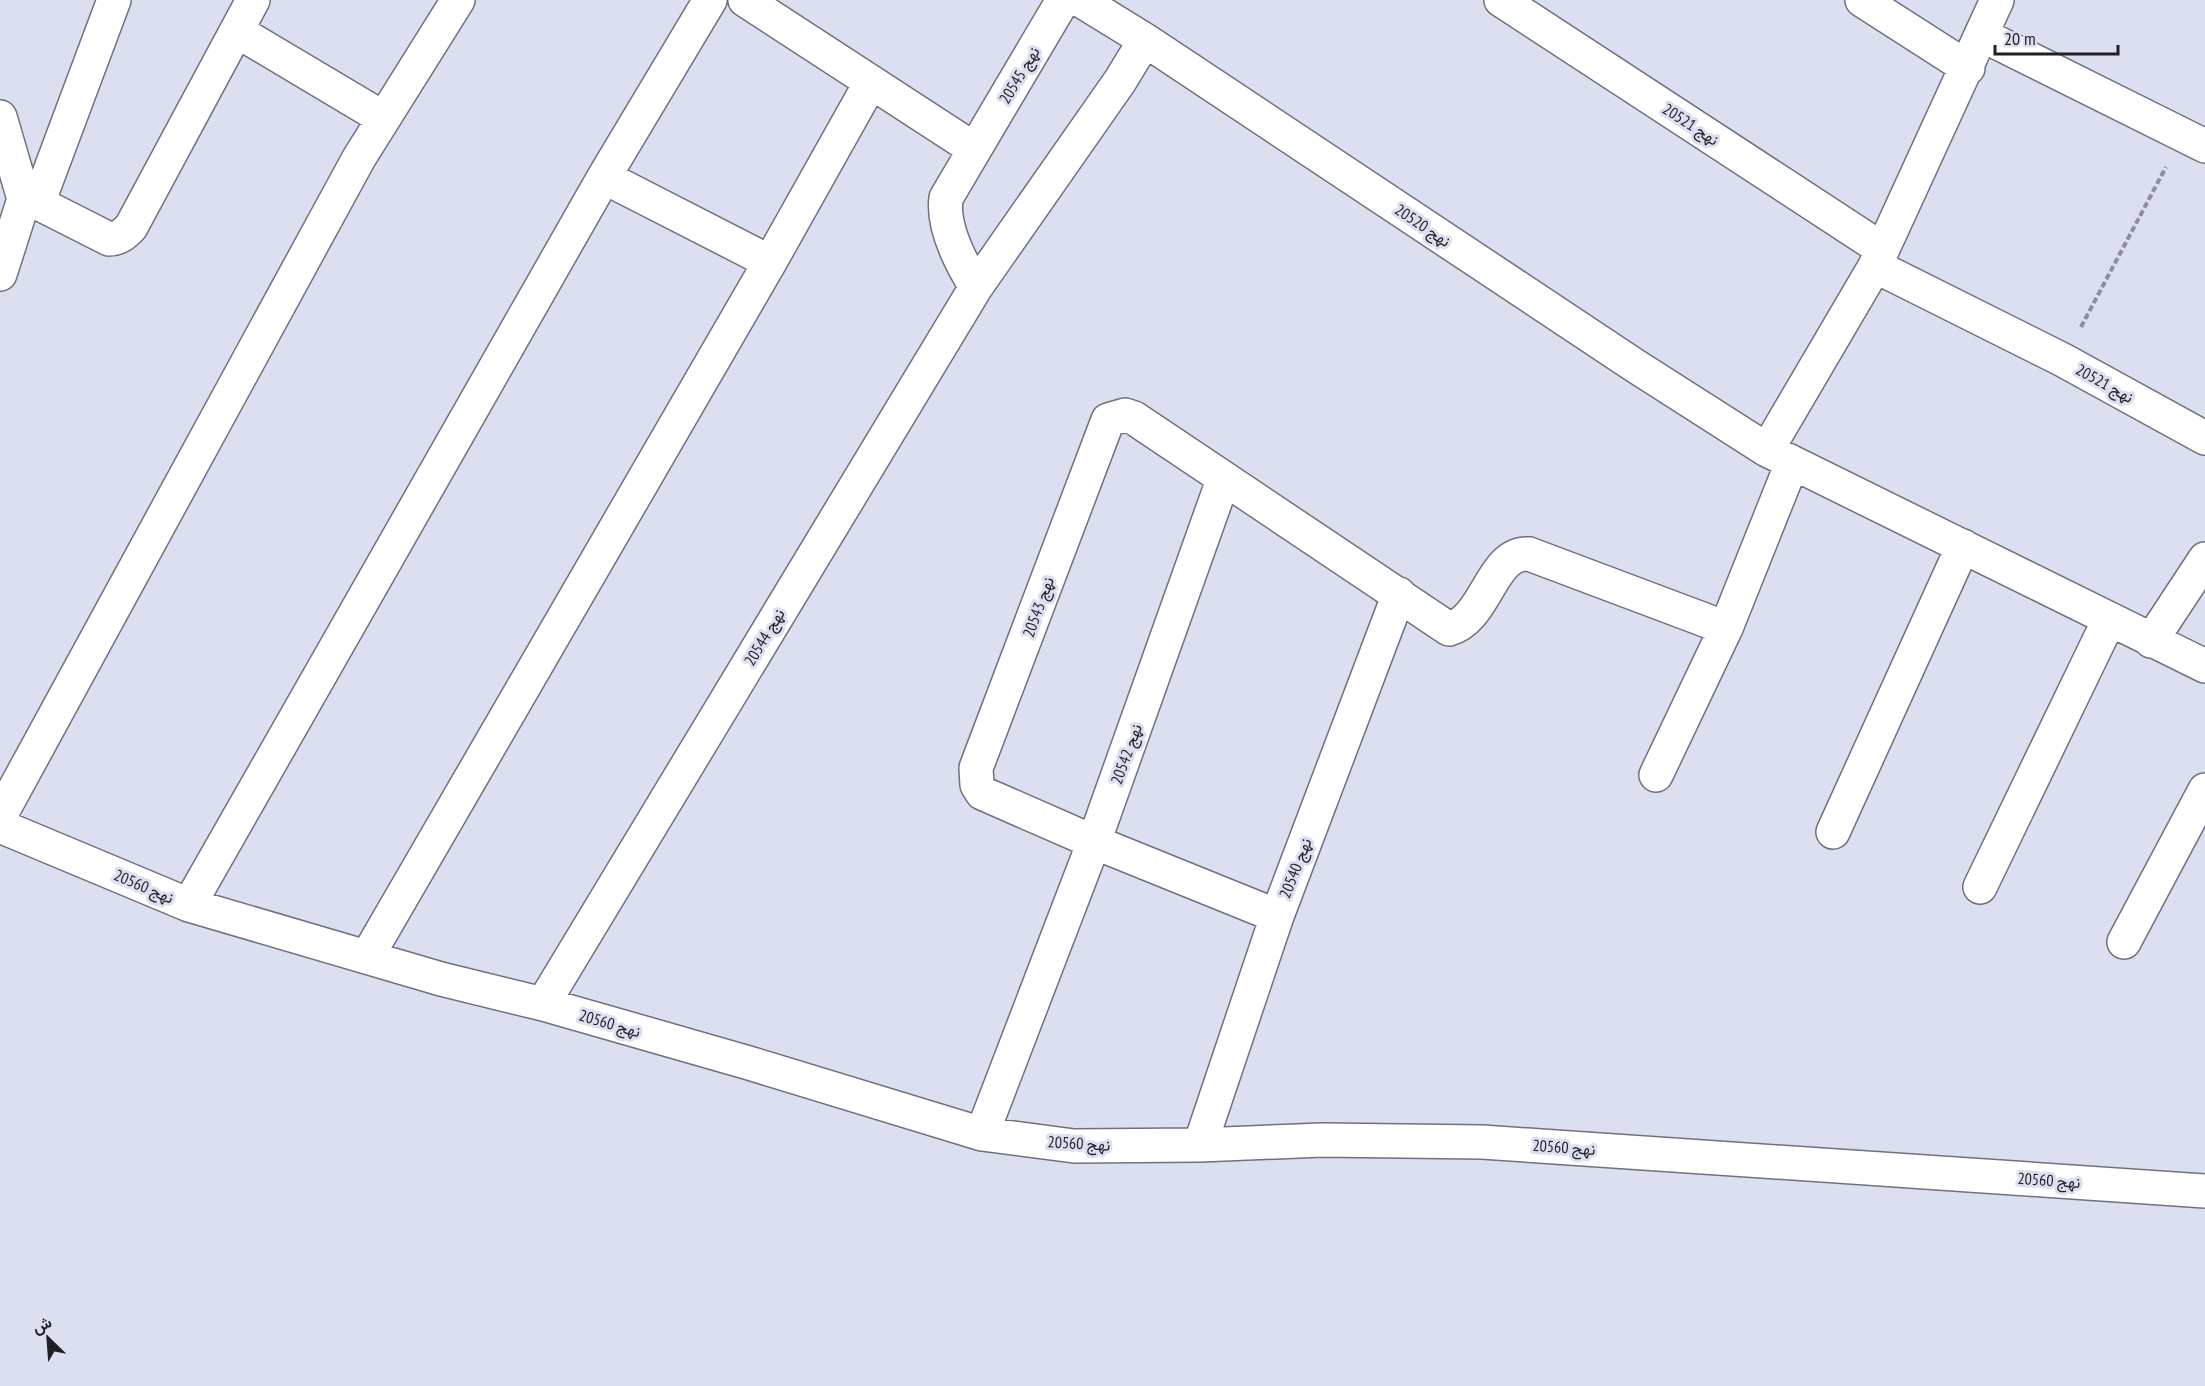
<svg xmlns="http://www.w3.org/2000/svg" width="2205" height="1386" font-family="'PT Sans Narrow',Vazirmatn,sans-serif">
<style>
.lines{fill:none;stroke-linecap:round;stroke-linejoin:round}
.minor-casing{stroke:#6e717f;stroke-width:36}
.path{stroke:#8d8f9b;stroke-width:4;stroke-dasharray:6 3;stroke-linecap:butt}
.minor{stroke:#fff;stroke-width:33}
.labels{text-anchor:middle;stroke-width:6;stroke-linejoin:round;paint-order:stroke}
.street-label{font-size:16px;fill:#1f2026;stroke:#dcdff0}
</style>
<rect width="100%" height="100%" fill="#dcdff0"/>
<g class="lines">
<defs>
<path id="minor" d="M745 0 974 149
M1080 0 1145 40 1634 365 1767 450 2205 666
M1501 0 1882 249
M1862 0 1968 68
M237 31 383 118
M1982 35 2205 146
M0 117 24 199 0 274
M24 199 38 203 109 239C119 239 124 234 131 227L253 0
M38 203 114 0
M770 262 871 82
M1875 266 2063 360 2205 438
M976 287 1120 81 1145 40
M1767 450 1875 266 1997 0
M1223 480 1094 842 1277 916
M2151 641 2205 559
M1656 775 1726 628 1792 463
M0 816 359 158 458 0
M0 826 189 905 441 979 543 1004 749 1063 982 1134 1074 1146 1200 1145 1322 1140 1482 1142 2205 1191
M1833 832 1963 546
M1980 887 2109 620
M189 905 604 177 710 0
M2124 942 2205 790
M367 957 770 262 604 177
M543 1004 976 287C961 263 942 227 946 198L1063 0
M982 1134 1094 842 982 793 977 785 976 768 1108 420 1125 415 1134 418 1449 629C1487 619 1491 551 1529 554L1726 628
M1200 1145 1277 916 1399 594"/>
</defs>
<!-- minor casing -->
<use href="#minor" class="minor-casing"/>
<!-- path -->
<path class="path" d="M2081 327 2166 167"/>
<!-- minor -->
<use href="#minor" class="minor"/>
</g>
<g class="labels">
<!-- street labels -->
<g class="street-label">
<text transform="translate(1019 75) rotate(-59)" y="6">نهج 20545</text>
<text transform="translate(1691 124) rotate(33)" y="6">نهج 20521</text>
<text transform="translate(1423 225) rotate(34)" y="6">نهج 20520</text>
<text transform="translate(2105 383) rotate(29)" y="6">نهج 20521</text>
<text transform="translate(1038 607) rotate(-70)" y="6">نهج 20543</text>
<text transform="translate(764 637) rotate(-59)" y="6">نهج 20544</text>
<text transform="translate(1126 754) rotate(-70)" y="6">نهج 20542</text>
<text transform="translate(1295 868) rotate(-69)" y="6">نهج 20540</text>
<text transform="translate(144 886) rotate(23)" y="6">نهج 20560</text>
<text transform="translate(610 1023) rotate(16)" y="6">نهج 20560</text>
<text transform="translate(1079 1143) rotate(3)" y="6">نهج 20560</text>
<text transform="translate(1564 1147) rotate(4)" y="6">نهج 20560</text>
<text transform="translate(2049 1180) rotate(4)" y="6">نهج 20560</text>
</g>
</g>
<!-- north arrow -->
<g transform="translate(48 1338) rotate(335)" stroke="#dcdff0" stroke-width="4.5" paint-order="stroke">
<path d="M0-4.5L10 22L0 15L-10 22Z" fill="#1f2026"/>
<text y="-9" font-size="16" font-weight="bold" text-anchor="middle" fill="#1f2026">ش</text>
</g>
<!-- scale -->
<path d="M1995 45v9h123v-9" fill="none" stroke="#1f2026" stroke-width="3"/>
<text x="2004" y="45" font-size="18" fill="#1f2026" stroke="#dcdff0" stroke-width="4.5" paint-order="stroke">20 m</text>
</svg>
